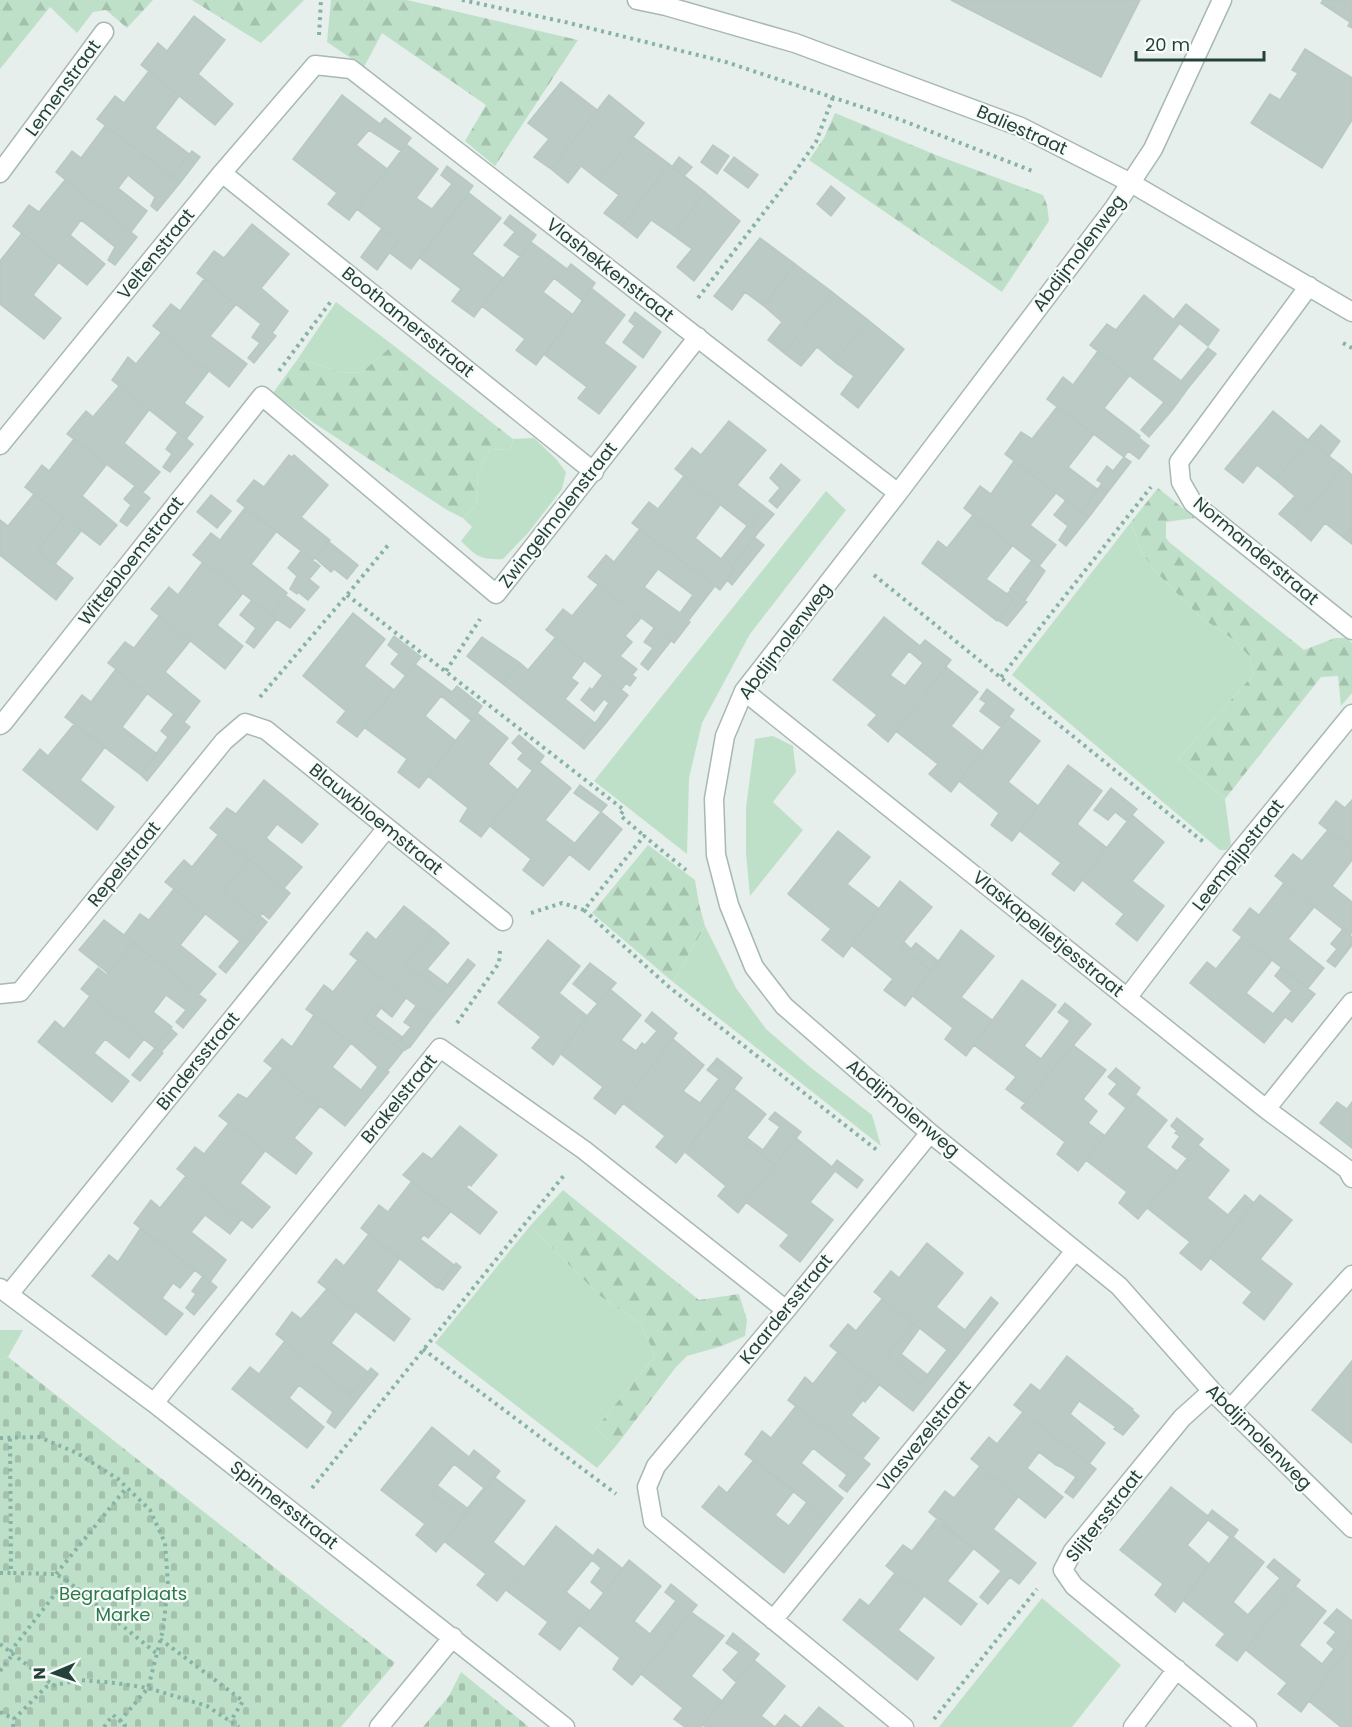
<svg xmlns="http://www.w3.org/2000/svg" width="1352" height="1727" font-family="Poppins,sans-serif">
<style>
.green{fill:#bfe0c8}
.forest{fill:url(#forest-firs)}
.cemetery{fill:url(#cemetery-stones)}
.building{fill:#bbcac4;stroke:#b8c9c2;stroke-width:1.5;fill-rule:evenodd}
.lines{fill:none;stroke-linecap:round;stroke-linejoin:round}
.minor-casing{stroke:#a8b8b2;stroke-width:21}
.path{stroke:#86b3a5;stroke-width:4;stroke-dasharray:3 4.5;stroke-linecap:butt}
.minor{stroke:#fff;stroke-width:18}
.labels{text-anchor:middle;stroke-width:4.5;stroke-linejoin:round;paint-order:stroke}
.street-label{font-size:18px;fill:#24423a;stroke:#f7fbf9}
.park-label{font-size:18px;fill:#2d7a4b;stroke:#f7fbf9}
</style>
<defs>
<pattern id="forest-firs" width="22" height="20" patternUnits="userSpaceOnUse" patternTransform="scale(1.5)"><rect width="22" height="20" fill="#bfe0c8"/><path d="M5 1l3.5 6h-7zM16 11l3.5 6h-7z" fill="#a4c1ad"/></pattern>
<pattern id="cemetery-stones" width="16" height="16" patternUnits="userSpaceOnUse" patternTransform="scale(1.5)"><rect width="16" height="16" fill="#bfe0c8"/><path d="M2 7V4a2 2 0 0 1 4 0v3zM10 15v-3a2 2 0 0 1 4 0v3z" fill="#a4c1ad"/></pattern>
</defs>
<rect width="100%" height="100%" fill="#e6efeb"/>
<!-- green -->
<path class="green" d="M336 302 393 345 362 372 342 373 316 364 297 360Z
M534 438 556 459 566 472 562 489 528 533 503 559C481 560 477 557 461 541L472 527 463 518 476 505 478 473 490 450 511 449 513 439Z
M826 491 846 510 750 634 702 723 689 778 687 854 594 781Z
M1131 522 1141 552 1158 574 1199 616 1234 640 1249 656 1254 674 1178 759 1225 799 1231 845 1226 850H1220L1012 675Z
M773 736 793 746 796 772 773 802 803 830 750 896 746 853V808L755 739Z
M705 926 736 988 766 1029 810 1067 872 1115 881 1146 673 982Z
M530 1226 600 1296 641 1324 655 1356 596 1428 616 1446 597 1468 435 1343Z
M0 1330H23L8 1357 0 1360Z
M1042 1598 1121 1665 1072 1727H939Z"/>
<!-- forest -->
<path class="forest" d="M0 0H153L127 28 106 10 93 12 77 33 50 7 0 69Z
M192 0H304L261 43Z
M331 0H407L578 40 495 166 465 141 486 105 382 33 364 67 327 42Z
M835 113 936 155 1043 195 1047 205 1049 221 1002 292 809 160 824 138Z
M393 345 513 439 511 449 490 450 478 473 476 505 463 518 447 510 314 423 273 393 297 360 316 364 342 373 362 372Z
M1158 488 1195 518 1166 522V538L1169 542 1304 650 1335 638H1347L1352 643V693L1341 706 1338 676 1321 677 1225 799 1178 759 1254 674 1249 656 1234 640 1199 616 1158 574 1141 552 1131 522Z
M648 845 695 880 699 904 705 926 673 982 592 913Z
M563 1190 699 1300 739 1294 747 1320 745 1336 722 1346 687 1356 676 1367 616 1446 596 1428 655 1356 641 1324 600 1296 530 1226Z"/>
<!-- cemetery -->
<path class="cemetery" d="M8 1357 395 1663 341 1727H0V1360Z
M461 1672 529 1727H423L449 1696Z"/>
<!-- building -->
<path class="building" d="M951 0H1140L1101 77Z
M1323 0H1352V28L1348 26 1350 22 1321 3Z
M194 16 225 40 198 74 233 104 215 125 141 65 158 43 167 51Z
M1305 49 1352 78V120L1322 168 1251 123 1270 94 1280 100 1298 73 1292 70Z
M149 71 179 96 155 128 189 154 172 176 97 119 115 96 124 103Z
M561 82 597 110 551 169 534 157 549 139 528 123Z
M342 95 380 124 385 118 411 138 401 151 369 130 356 145 387 169 349 220 328 204 337 193 293 159Z
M609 95 644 123 599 180 581 166 568 183 551 169Z
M105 126 180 183 157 211 151 206 155 197 128 175 118 188 147 211 131 232 56 172 72 151 81 158Z
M633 137 669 164 622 226 604 213 619 195 599 180Z
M406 144 438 169 416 198 432 209 452 184 441 175 447 166 473 186 411 269 390 253 398 241 357 209Z
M713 145 729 156 717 174 701 162Z
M192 151 200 157 180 183 172 176Z
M679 157 692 167 684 176 672 167Z
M734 157 758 175 748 188 724 170Z
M669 164 705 192 673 235 651 220 637 238 622 226Z
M65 180 137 237 115 265 108 260 115 247 81 220 70 235 105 264 87 285 13 226 29 205 39 212Z
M831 186 845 198 831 216 817 204Z
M705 192 740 221 694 281 677 267 692 249 673 235Z
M469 193 501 218 472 254 503 278 474 317 452 301 461 289 420 258Z
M510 215 536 235 520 256 504 245 515 232 504 223Z
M252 224 289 254 261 288 288 311 272 333 276 336 254 363 248 358 260 343 252 337 261 324 197 273 214 251 224 258Z
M382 228 398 241 377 270 361 257Z
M22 233 58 263 33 295 61 318 44 339 0 304V261Z
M760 238 795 264 764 306 745 292 732 310 714 296Z
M531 242 567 269 571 264 595 283 583 301 554 278 543 292 573 315 536 365 516 350 525 339 482 306Z
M795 264 832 292 784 353 768 340 782 322 764 306Z
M205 278 236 304 210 336 247 364 229 387 153 326 171 304 180 311Z
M591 288 625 315 604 343 636 367 599 414 578 398 587 387 545 355Z
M832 292 868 320 835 362 817 347 801 366 784 353Z
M1144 295 1179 324 1152 359 1189 387 1173 409 1090 345 1107 324 1116 330Z
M1186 304 1219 330 1208 346 1174 319Z
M635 312 661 332 643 358 623 342 635 326 629 321Z
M868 320 904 349 858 408 841 394 854 376 835 362Z
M161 333 209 371 184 403 203 417 186 439 112 380 128 357 136 364Z
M1208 348 1216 354 1189 387 1181 381Z
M1098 351 1129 376 1104 408 1140 436 1139 438 1149 446 1139 459 1128 451 1124 457 1047 399 1063 377 1073 385Z
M119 386 149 410 124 443 160 472 143 492 67 434 86 411 93 417Z
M1164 402 1173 409 1149 437 1141 430Z
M1057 407 1094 434 1068 467 1097 489 1081 512 1005 454 1021 432 1032 439Z
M1273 411 1308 440 1276 480 1257 465 1243 483 1225 469Z
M729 421 766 450 737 485 766 508 750 528 675 469 692 448 701 455Z
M1321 425 1340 441 1329 456 1308 440Z
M178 432 193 444 170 472 163 467 172 454 166 449Z
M74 439 107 464 82 496 117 525 100 545 25 487 42 465 49 471Z
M1308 440 1343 467 1295 527 1279 514 1295 496 1276 480Z
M289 455 292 457 294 455 328 485 301 517 330 540 313 560 237 501 254 480 264 487Z
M1124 457 1131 462 1108 492 1100 486 1102 483 1097 480 1107 466 1113 471Z
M1014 461 1056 493 1030 525 1056 545 1039 566 964 508 980 486 991 494Z
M781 464 800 480 777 508 769 501 780 488 770 478Z
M1343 467 1352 475V528L1344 538 1325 523 1311 541 1295 527Z
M684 476 720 505 695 538 721 559 747 526 757 534 731 567 735 570 720 590 632 523 649 502 658 509Z
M135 486 150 498 127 526 120 521 131 505 124 499Z
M1100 486 1108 492 1089 517 1081 512Z
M34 494 64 517 38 550 73 578 56 600 0 555V520L8 526Z
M211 495 231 511 217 528 197 512Z
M1066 500 1089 517 1066 546 1059 540 1068 526 1054 515Z
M245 508 276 532 251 564 287 593 271 615 193 555 211 533 220 540Z
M766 508 774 514 757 534 750 528Z
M973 515 1012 546 986 579 1014 599 997 621 922 563 938 541 947 548Z
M64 517 81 531 55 564 38 550Z
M1352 528V544L1344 538Z
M639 530 715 586 688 621 690 622 674 643 588 577 606 555 614 562ZM658 569 693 595 680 613 644 587Z
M754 537 764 545 732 585 727 580 735 570 731 567Z
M328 541 358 565 347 579 334 569 331 572 315 558Z
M301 551 320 566 309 579 319 587 308 600 298 592 297 594 290 589 297 576 288 568Z
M1032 560 1045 571 1025 600 1010 589Z
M203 562 243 593 217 625 243 646 225 669 151 609 169 587 178 595Z
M598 585 641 618 625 636 632 642 620 656 637 669 632 675 636 678 630 686 626 683 621 690 546 630 563 609 572 616Z
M1011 590 1027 602 1007 626 998 620 1014 599 1007 594Z
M285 595 305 610 290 628 271 615Z
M252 600 277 619 254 648 246 642 256 628 240 615Z
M353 613 385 639 364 666 394 690 357 737 337 722 346 711 303 676Z
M159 616 190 641 165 672 200 701 184 722 108 663 125 642 134 648Z
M884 617 920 646 925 640 951 660 888 742 868 725 877 715 833 680ZM909 651 923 663 905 686 890 675Z
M654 628 671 641 648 670 641 664 653 648 644 642Z
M394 636 421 657 406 676 391 664 399 654 388 645Z
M482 637 520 663 503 684 467 656Z
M555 638 584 661 571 678 578 683 565 699 595 723 578 744 503 684 520 663 528 670Z
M415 664 452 692 457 686 482 706 472 721 441 696 425 716 456 741 419 788 398 772 407 759 364 727Z
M946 667 978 692 951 726 982 751 951 792 929 774 938 764 896 731Z
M116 669 147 694 122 727 157 754 141 775 65 717 82 695 91 702Z
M603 675 628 695 605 724 599 718 609 703 604 699 594 711 581 700 590 688 592 690Z
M987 689 1014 710 1001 727 980 711 986 703 980 699Z
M477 713 508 738 488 764 518 790 481 837 460 821 468 808 428 776Z
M174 714 190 727 147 781 141 775 168 737 161 731Z
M1009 717 1040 741 1008 782 1038 806 1012 841 991 825 999 813 959 781Z
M599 718 605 724 584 749 578 744Z
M75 723 105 747 80 780 114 807 97 830 23 770 40 749 48 756Z
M519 735 544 756 533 771 518 759 523 753 512 743Z
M539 762 571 788 545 820 577 845 543 886 523 870 531 859 490 826Z
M1068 765 1102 791 1077 824 1107 848 1074 891 1052 874 1061 863 1020 831Z
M264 780 318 824 302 843 277 824 266 838 302 867 284 888 210 828 227 808 236 814Z
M580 785 607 805 601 812 574 793Z
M1111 788 1137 809 1127 821 1115 812 1108 820 1094 810Z
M1352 800V849L1319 823 1336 801 1345 808Z
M601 812 622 829 589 870 569 854 577 845 575 843Z
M1132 815 1164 842 1132 881 1164 906 1137 941 1116 924 1124 914 1082 880Z
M1328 830 1352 849V860L1332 886 1352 902V932L1350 935 1275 876 1293 854 1302 861Z
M838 831 870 857 847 884 879 909 843 957 822 940 831 929 788 894Z
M218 835 249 859 223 891 259 920 241 942 165 882 184 860 192 867Z
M249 859 290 893 269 919 262 913 260 916 267 922 226 973 219 967 240 941 241 942 259 920 223 891Z
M900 881 932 907 900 946 931 971 905 1006 884 990 893 979 851 945Z
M1284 883 1314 907 1288 939 1324 968 1308 988 1233 930 1250 908 1259 915Z
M174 889 205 914 180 945 216 974 199 994 124 935 140 914 149 920Z
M404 906 433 929 405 964 442 992 468 959 475 965 432 1018 350 954 367 932 376 940Z
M104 920 133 942 108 973 79 950Z
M433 929 449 943 427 969 448 985 442 992 405 964Z
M1343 929 1352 937V945L1335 967 1327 961 1337 949 1331 944Z
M961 930 994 956 961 997 992 1020 966 1056 945 1039 953 1028 913 996Z
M1242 937 1272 960 1246 993 1273 1014 1292 991 1275 976 1281 968 1315 994 1292 1022 1285 1017 1264 1043 1190 983 1207 962 1216 969Z
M548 940 580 966 559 993 587 1016 553 1065 532 1048 541 1037 498 1003Z
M133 942 206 1000 183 1028 176 1022 186 1010 166 995 153 1012 172 1027 155 1048 81 989 98 968 107 975Z
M904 942 911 949 916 943 938 961 931 971 900 946Z
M358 960 406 998 392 1017 376 1004 364 1020 403 1051 387 1071 378 1067 351 1043 306 1009 324 985 333 992Z
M590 963 616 983 597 1003 573 984Z
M1022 980 1056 1005 1024 1046 1041 1059 1070 1021 1058 1012 1065 1003 1091 1024 1025 1103 1006 1089 1016 1077 974 1045Z
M610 989 641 1015 621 1040 636 1051 642 1043 645 1045 657 1031 645 1021 652 1012 677 1033 615 1114 594 1098 603 1087 561 1054 587 1016Z
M90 996 144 1039 129 1058 105 1039 94 1053 129 1081 112 1102 38 1042 55 1021 64 1029Z
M376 1004 381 1008 375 1016 402 1037 400 1040 410 1047 403 1051 364 1020Z
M416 1006 432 1018 410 1047 400 1040 411 1027 404 1022Z
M314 1015 351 1043 332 1067 361 1090 378 1067 389 1072 345 1126 264 1061 282 1039 292 1047Z
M171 1029 177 1034 161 1052 155 1048Z
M673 1039 704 1065 683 1091 700 1103 719 1079 707 1070 714 1062 739 1082 676 1163 656 1147 665 1136 623 1103Z
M1073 1045 1106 1070 1083 1099 1097 1111 1088 1123 1105 1136 1078 1171 1057 1154 1065 1142 1021 1108Z
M155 1048 163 1053 140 1081 132 1075Z
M717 1058 742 1078 739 1082 714 1062Z
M273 1068 320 1106 294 1138 312 1153 296 1174 219 1116 238 1094 247 1099Z
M1116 1068 1140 1088 1126 1108 1109 1094 1117 1084 1108 1077Z
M734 1089 766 1114 744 1141 775 1165 738 1213 718 1196 726 1186 686 1153Z
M1136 1095 1167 1120 1146 1147 1177 1171 1138 1219 1119 1203 1127 1192 1086 1160Z
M1337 1102 1347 1109 1352 1102V1148L1320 1123Z
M775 1112 801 1132 775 1165 744 1141 747 1138 763 1150 780 1127 769 1119Z
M1177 1118 1203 1139 1187 1158 1172 1147 1180 1136 1175 1133 1177 1131 1171 1126Z
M229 1123 265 1151 240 1183 270 1207 252 1228 177 1169 195 1147 204 1154Z
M460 1126 497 1155 471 1186 469 1184 466 1187 497 1212 480 1234 403 1175 423 1153 432 1159Z
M796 1138 832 1167 837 1160 863 1180 857 1188 835 1171 810 1202 833 1220 800 1262 780 1246 789 1235 746 1202Z
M1198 1145 1229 1170 1207 1198 1228 1215 1245 1195 1254 1203 1201 1270 1180 1253 1190 1242 1147 1208Z
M186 1176 241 1220 230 1234 205 1215 191 1232 226 1260 210 1282 134 1223 151 1200 160 1208Z
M412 1181 451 1211 428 1238 424 1235 420 1239 454 1265 437 1288 361 1228 379 1205 388 1212Z
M1260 1195 1292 1220 1260 1259 1292 1284 1264 1320 1243 1303 1252 1292 1210 1258Z
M140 1229 195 1270 180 1288 173 1283 162 1298 183 1314 166 1335 92 1276 109 1255 118 1262Z
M369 1234 400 1258 376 1291 410 1319 394 1341 318 1282 336 1259 344 1266Z
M927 1243 963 1273 936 1307 965 1330 991 1297 998 1303 956 1357 874 1292 891 1271 899 1278Z
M456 1263 461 1267 443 1290 438 1287Z
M203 1276 217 1287 194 1315 186 1308 196 1294 192 1291Z
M327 1289 356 1311 331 1343 368 1372 350 1394 276 1334 292 1312 301 1319Z
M882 1299 913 1323 887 1355 921 1383 947 1350 956 1357 913 1411 830 1346 848 1324 856 1331Z
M913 1323 919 1329 901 1354 928 1375 921 1383 887 1355Z
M285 1341 357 1400 335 1428 327 1422 333 1412 299 1385 289 1398 324 1427 307 1448 232 1389 250 1367 259 1374Z
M838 1352 870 1377 856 1395 863 1400 851 1415 879 1438 863 1458 788 1400 805 1377 813 1384Z
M1067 1356 1133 1409 1132 1410 1139 1416 1123 1435 1114 1429 1116 1427 1079 1401 1070 1414 1105 1443 1089 1464 1014 1405 1031 1384 1040 1391Z
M1352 1361V1443L1312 1410Z
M371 1368 378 1374 357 1400 350 1394Z
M870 1377 879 1385 865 1402 856 1395Z
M796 1406 870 1464 847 1492 839 1486 847 1475 813 1448 801 1463 843 1498 827 1518 745 1454 762 1431 771 1438Z
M1023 1412 1096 1469 1073 1498 1065 1492 1076 1477 1061 1467 1056 1465 1039 1452 1027 1468 1063 1497 1045 1518 971 1459 989 1437 997 1444Z
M432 1427 469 1457 474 1450 500 1471 436 1552 416 1535 425 1524 381 1490ZM454 1464 484 1488 461 1516 431 1493Z
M754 1460 794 1491 775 1515 789 1526 807 1502 827 1518 784 1573 702 1507 719 1486 727 1493Z
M980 1466 1018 1497 993 1529 1036 1563 1019 1584 1010 1577 988 1604 980 1597 1001 1571 929 1512 945 1491 954 1498Z
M494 1477 525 1501 493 1542 524 1567 497 1601 477 1585 486 1574 444 1541Z
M438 1486 467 1508 461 1516 431 1493Z
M1171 1487 1208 1516 1212 1510 1238 1530 1233 1537H1230L1208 1520 1187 1545 1209 1564 1175 1612 1155 1595 1163 1584 1120 1550Z
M936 1520 973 1549 947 1581 977 1604 961 1625 886 1566 903 1545 912 1551Z
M556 1526 593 1556 598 1549 623 1569 604 1593 591 1582 601 1568 592 1560 566 1592 590 1611 560 1650 539 1634 548 1622 506 1590Z
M1230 1537H1233L1264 1562 1233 1602 1248 1615 1280 1578 1267 1567 1274 1559 1300 1580 1237 1661 1216 1645 1225 1634 1184 1601 1209 1564Z
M629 1560 661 1586 634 1621 650 1634 676 1601 665 1592 671 1584 697 1605 632 1685 613 1669 620 1658 579 1625Z
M895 1573 924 1596 898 1630 934 1658 917 1680 843 1620 860 1599 869 1606Z
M1295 1586 1326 1611 1299 1645 1322 1664 1334 1649 1327 1643 1336 1632 1324 1623 1337 1609 1352 1621V1642L1301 1712 1278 1694 1287 1683 1246 1650Z
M691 1612 724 1636 691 1676 722 1701 701 1727H685L674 1719 683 1708 641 1674Z
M733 1633 759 1654 736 1682 723 1670 739 1652 726 1643Z
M1352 1642V1727H1341L1309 1701Z
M754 1660 785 1686 761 1716 775 1727 785 1715 800 1727H706L703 1725Z
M819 1707 844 1727H802Z"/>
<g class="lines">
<defs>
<path id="minor" d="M637 0 666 6 795 43 1021 127 1131 183 1352 312
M1222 0 1153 149 1114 208 898 493 744 691 725 736 714 799 716 855 729 905 754 967 784 1006 930 1133 1119 1286 1212 1391 1352 1528
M0 173 104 32
M222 173 594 472
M1309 286 1179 462 1181 482 1193 503 1352 630
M0 445 222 173 315 65 351 69 898 493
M744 691 1266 1109 1347 1169 1352 1178
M0 725 3 723 262 396 496 594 698 337
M0 994 20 992 224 741 245 723 266 730 503 921
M1127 998 1230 863 1352 714
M1266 1109 1352 1002
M0 1288 154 1403 565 1727
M9 1294 387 828
M1212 1391 1182 1418 1073 1551 1063 1570 1074 1586 1247 1727
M154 1403 440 1048 584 1150 786 1310
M1230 1409 1352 1275
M773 1620 1075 1251
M379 1727 453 1637
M904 1727 653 1521 647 1487 656 1466 786 1310 930 1133
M1133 1727 1177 1669"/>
</defs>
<!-- minor casing -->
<use href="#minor" class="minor-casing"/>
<!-- path -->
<path class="path" d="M462 0 565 22 726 62 901 120 1035 172
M319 35 321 0
M698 298 792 176 816 142 833 97
M1343 343 1352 348
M279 371 332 300
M874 575 1206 844
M347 595 624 810 620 815 644 836
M446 671 480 619
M1001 677 1151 487
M260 697 347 595 389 544
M584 910 669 987 878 1151
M531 913 562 903 584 910 644 836 686 870
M457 1023 499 963 500 951
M423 1349 616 1494
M0 1438 39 1437 77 1453 118 1479 150 1510 165 1543 168 1584 163 1630 148 1688 120 1721
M312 1488 565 1174
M0 1573H11L10 1437
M56 1574 127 1487
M66 1580 156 1653
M160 1639 243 1701 230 1722
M0 1644 53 1685
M10 1652 66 1580 56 1574 11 1573
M0 1671 13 1654
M0 1712 14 1719
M934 1719 1037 1589
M13 1727 14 1719 46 1687 80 1680 115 1683 148 1688 207 1706 239 1727
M104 1727 113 1715 125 1725 124 1727"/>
<!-- minor -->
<use href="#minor" class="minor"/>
</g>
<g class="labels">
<!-- street labels -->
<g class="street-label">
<text transform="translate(63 88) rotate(-54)" y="6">Lemenstraat</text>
<text transform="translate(1022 130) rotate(24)" y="6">Baliestraat</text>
<text transform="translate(1079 253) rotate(-53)" y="6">Abdijmolenweg</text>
<text transform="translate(156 254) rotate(-51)" y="6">Veltenstraat</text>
<text transform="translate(610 270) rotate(38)" y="6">Vlashekkenstraat</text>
<text transform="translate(408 322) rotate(39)" y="6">Boothamersstraat</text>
<text transform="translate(558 515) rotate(-52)" y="6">Zwingelmolenstraat</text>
<text transform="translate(1256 551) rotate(40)" y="6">Normanderstraat</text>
<text transform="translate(131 561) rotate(-52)" y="6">Wittebloemstraat</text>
<text transform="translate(785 641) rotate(-53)" y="6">Abdijmolenweg</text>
<text transform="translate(376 819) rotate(39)" y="6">Blauwbloemstraat</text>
<text transform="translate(1238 855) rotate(-52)" y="6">Leempijpstraat</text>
<text transform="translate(124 864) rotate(-51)" y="6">Repelstraat</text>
<text transform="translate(1048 934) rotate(39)" y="6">Vlaskapelletjesstraat</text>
<text transform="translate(198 1061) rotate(-51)" y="6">Bindersstraat</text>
<text transform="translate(399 1099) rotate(-51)" y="6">Brakelstraat</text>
<text transform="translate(903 1108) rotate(40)" y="6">Abdijmolenweg</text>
<text transform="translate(786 1309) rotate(-51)" y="6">Kaardersstraat</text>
<text transform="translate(924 1436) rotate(-51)" y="6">Vlasvezelstraat</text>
<text transform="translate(1259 1437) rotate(45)" y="6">Abdijmolenweg</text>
<text transform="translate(284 1505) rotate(38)" y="6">Spinnersstraat</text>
<text transform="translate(1104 1516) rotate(-52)" y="6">Slijtersstraat</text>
</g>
<!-- park labels -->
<g class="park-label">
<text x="123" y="1600">Begraafplaats<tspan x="123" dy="21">Marke</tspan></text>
</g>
</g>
<!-- north arrow -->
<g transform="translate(54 1673) rotate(268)" stroke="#f7fbf9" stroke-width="4.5" paint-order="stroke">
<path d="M0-4.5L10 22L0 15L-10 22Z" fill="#24423a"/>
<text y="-9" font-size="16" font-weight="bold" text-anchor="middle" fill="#24423a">N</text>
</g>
<!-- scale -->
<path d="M1136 51v9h128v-9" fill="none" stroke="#24423a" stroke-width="3"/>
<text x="1145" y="51" font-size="18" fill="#24423a" stroke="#f7fbf9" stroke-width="4.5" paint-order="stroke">20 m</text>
</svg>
